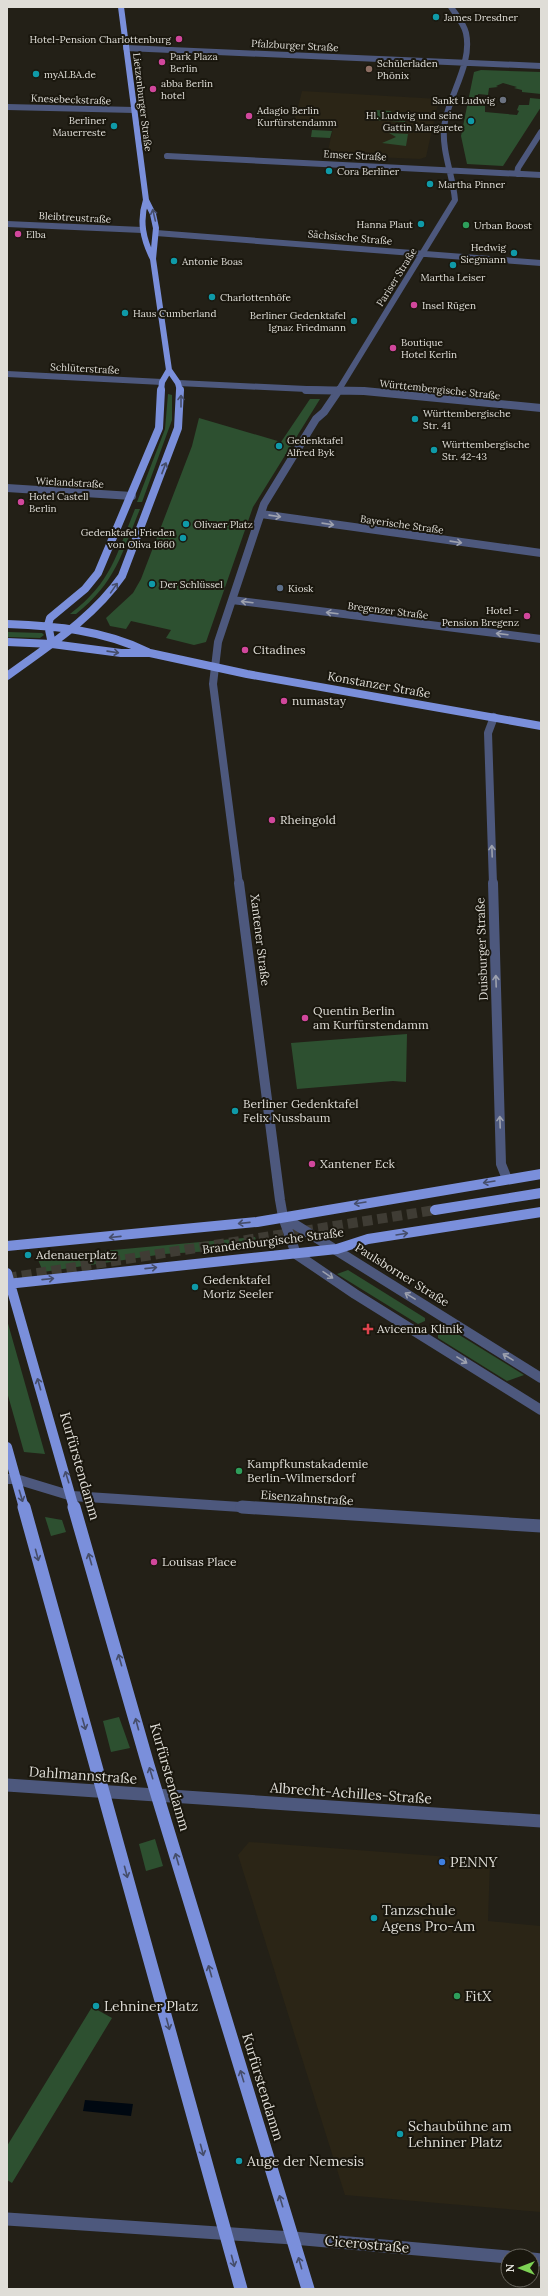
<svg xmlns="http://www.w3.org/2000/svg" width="548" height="2296" font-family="Lora,serif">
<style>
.built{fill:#2b2516}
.green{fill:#2d5030;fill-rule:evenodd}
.water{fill:#000811}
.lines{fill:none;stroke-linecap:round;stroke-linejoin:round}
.major-tunnel{stroke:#3f3c34;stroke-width:10;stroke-dasharray:10 5;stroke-linecap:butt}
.minor-far3{stroke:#4d587d;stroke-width:6}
.minor-far2{stroke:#4d587d;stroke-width:8}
.minor-far1{stroke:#4d587d;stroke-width:10}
.minor{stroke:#4d587d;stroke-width:13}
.major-far3{stroke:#7a8fdb;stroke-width:6}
.major-far2{stroke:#7a8fdb;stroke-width:8}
.major-far1{stroke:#7a8fdb;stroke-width:10}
.major{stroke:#7a8fdb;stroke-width:13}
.oneway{stroke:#454d6a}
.oneway2{stroke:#9da1ae}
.culture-dot{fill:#0f9aa8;stroke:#1a170e;stroke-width:1.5}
.hotel-dot{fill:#d1479c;stroke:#1a170e;stroke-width:1.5}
.education-dot{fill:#8d6e63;stroke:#1a170e;stroke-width:1.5}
.worship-dot{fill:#6b7280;stroke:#1a170e;stroke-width:1.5}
.leisure-dot{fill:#2e9e5b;stroke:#1a170e;stroke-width:1.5}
.service-dot{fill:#5c6f8a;stroke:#1a170e;stroke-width:1.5}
.health-dot{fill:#e0444e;stroke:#1a170e;stroke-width:1.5}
.shop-dot{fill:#3f7fe0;stroke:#1a170e;stroke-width:1.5}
.labels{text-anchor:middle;stroke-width:4;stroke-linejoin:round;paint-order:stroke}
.far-poi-label{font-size:10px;fill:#dfddd7;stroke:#1a170e;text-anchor:start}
.far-street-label{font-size:10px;fill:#dfddd7;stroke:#1a170e}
.poi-label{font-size:12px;fill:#dfddd7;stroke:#1a170e;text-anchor:start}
.street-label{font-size:12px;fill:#dfddd7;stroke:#1a170e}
.near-street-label{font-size:14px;fill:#dfddd7;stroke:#1a170e}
.near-poi-label{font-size:14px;fill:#dfddd7;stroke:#1a170e;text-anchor:start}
</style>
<rect width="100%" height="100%" fill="#232017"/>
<!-- built -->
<path class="built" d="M302 91 439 99 426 157 420 159 327 155 333 128 293 126Z
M249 1842 490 1860 488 1921 541 1926V2212L345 2195 238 1855Z"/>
<!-- green -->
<path class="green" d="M481 70 541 72V107L503 166 467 164 461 136 474 72ZM503 83 517 87 514 88 522 90V92L541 94 540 99 530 98 529 105H519L517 110 519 111 517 115 485 112V105L487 103 477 102 478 94 488 95 489 88 498 87 496 86Z
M375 110 391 111 393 115 406 118 405 122 373 120Z
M312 130 332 131 330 138 311 137Z
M389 133 408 134 406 146 382 143 396 137Z
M168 394 172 395V420L142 502H137L165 429Z
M310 399H320L253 507 206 642 194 645 166 638 171 630 131 621 126 629 110 626 106 618 133 593 141 579 192 446 199 418 281 442Z
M135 509H140C121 555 116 582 76 614H70C112 582 116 555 135 509Z
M7 632 42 633 44 635 40 638 7 637Z
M407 1034 406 1082 393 1081 297 1089 291 1043Z
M255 1237 259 1248 164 1254 43 1272 37 1257Z
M348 1270 425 1318V1321L418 1324 337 1274Z
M7 1320 45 1454 24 1452 7 1392Z
M448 1328 524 1375 507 1381 438 1338V1335Z
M45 1517 62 1520 66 1532 51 1536Z
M119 1717 130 1748 111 1752 103 1721Z
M155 1839 163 1866 146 1871 139 1844Z
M92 2007 112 2018 12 2183 7 2180V2146Z"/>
<!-- water -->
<path class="water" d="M85 2100 133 2104 131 2116 83 2111Z"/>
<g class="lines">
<!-- major-tunnel -->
<path class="major-tunnel" d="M7 1278 435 1210"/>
<!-- minor-far3 -->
<path class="minor-far3" d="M126 48 541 66
M7 107 134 110
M167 156 541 175
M517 174 518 168 541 132
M7 224 142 230
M156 233 541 263
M7 374 162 382
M178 383 349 391
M338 391 455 200C453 176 442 152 444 128 447 97 473 65 466 33 464 24 456 15 451 7"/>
<!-- minor-far2 -->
<path class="minor-far2" d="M306 390 364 391 541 408
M7 488 132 496
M261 514 541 553
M232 600 541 639
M239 884 213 684 218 642 264 504 316 419 324 412 339 390
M493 884 488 733 494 717"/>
<!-- minor-far1 -->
<path class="minor-far1" d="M239 883 280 1200 283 1217 296 1254 355 1294 541 1410
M493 883 501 1164 507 1179
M283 1217 541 1378
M7 1479H16L72 1496 257 1508"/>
<!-- minor -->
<path class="minor" d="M242 1507 541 1526
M7 1785 541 1821
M7 2219 293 2238 508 2257
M532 2259 541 2260"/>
<!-- major-far3 -->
<path class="major-far3" d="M121 7 146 200 153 214 156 228 153 259 169 370 178 383 180 391
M146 200C139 221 143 239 153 259
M161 391 162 382 169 370"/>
<!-- major-far2 -->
<path class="major-far2" d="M7 624C56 626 103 630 148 652
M7 642 52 644 121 653H150L247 674 541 726
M52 644 48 625 50 618 85 589 98 573 159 428 161 390
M7 676C48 646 93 618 122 576L178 428 180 390"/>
<!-- major-far1 -->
<path class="major-far1" d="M435 1210 541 1193
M7 1246 257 1222 541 1174
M7 1273 74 1508
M7 1284 337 1249 368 1239 541 1212
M7 1447 24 1508"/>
<!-- major -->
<path class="major" d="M24 1507 241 2289
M74 1507 148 1765 308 2289"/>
</g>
<!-- one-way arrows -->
<defs><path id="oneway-shaft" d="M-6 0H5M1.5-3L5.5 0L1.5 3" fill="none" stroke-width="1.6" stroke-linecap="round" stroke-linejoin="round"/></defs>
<g class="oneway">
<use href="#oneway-shaft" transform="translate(154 215) rotate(-103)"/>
<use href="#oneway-shaft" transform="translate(181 401) rotate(-90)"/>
<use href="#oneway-shaft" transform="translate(164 468) rotate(-69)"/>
<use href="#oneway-shaft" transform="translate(114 588) rotate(-55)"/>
<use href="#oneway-shaft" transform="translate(113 652) rotate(8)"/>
<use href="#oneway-shaft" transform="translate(489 1182) rotate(171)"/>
<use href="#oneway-shaft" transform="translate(360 1203) rotate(171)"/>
<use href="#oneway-shaft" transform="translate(244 1223) rotate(174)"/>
<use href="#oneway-shaft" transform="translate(402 1234) rotate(-9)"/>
<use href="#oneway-shaft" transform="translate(115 1237) rotate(174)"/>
<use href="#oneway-shaft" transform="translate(151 1268) rotate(-6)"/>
<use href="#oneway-shaft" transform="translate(48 1279) rotate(-6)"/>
<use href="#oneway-shaft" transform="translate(39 1384) rotate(-106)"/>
<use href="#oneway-shaft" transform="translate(67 1477) rotate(-107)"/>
<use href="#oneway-shaft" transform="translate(21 1496) rotate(73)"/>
<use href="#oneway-shaft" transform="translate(37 1555) rotate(75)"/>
<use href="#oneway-shaft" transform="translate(90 1559) rotate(-106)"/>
<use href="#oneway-shaft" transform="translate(120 1660) rotate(-106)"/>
<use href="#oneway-shaft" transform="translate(84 1724) rotate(74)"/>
<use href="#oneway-shaft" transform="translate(137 1724) rotate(-105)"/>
<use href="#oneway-shaft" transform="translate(151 1773) rotate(-107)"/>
<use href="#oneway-shaft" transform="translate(177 1859) rotate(-106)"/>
<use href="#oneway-shaft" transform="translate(126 1872) rotate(75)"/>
<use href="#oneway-shaft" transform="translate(210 1971) rotate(-106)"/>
<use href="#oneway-shaft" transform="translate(168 2024) rotate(75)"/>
<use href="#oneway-shaft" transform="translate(242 2076) rotate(-107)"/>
<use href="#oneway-shaft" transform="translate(202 2150) rotate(75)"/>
<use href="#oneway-shaft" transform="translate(281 2201) rotate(-107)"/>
<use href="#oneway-shaft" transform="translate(233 2261) rotate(75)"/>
<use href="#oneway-shaft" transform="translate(300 2263) rotate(-106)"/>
</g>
<g class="oneway2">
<use href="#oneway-shaft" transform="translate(275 516) rotate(8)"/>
<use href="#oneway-shaft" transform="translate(328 524) rotate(8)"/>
<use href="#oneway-shaft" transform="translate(456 542) rotate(8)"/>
<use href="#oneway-shaft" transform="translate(247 602) rotate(-173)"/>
<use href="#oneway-shaft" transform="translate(332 613) rotate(-173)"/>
<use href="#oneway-shaft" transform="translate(502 634) rotate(-173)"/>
<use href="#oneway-shaft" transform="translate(492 851) rotate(-92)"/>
<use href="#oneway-shaft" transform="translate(496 981) rotate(-92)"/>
<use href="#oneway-shaft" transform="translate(500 1122) rotate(-92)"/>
<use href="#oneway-shaft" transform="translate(328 1275) rotate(34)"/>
<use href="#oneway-shaft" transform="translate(410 1296) rotate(-149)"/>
<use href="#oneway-shaft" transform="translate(508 1357) rotate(-148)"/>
<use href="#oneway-shaft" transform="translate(462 1360) rotate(32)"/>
</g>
<!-- markers -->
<g class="culture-dot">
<circle cx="436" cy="17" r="4"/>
<circle cx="36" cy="74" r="4"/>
<circle cx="471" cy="121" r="4"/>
<circle cx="114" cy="126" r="4"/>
<circle cx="329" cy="171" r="4"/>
<circle cx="430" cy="184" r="4"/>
<circle cx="421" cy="224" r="4"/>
<circle cx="514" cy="253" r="4"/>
<circle cx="174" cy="261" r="4"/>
<circle cx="453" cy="265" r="4"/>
<circle cx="212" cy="297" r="4"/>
<circle cx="125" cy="313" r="4"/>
<circle cx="354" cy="321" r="4"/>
<circle cx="415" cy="419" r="4"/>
<circle cx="279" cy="446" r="4"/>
<circle cx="434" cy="450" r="4"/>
<circle cx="186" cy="524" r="4"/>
<circle cx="183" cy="538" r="4"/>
<circle cx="152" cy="584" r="4"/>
<circle cx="235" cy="1111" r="4"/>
<circle cx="28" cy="1255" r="4"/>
<circle cx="195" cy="1287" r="4"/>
<circle cx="374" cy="1918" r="4"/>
<circle cx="96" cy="2006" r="4"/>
<circle cx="400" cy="2134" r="4"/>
<circle cx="239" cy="2161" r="4"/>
</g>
<g class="hotel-dot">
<circle cx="179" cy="39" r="4"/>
<circle cx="162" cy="62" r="4"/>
<circle cx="153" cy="89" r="4"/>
<circle cx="249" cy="116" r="4"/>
<circle cx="18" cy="234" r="4"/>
<circle cx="414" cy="305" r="4"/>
<circle cx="393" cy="348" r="4"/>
<circle cx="21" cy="502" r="4"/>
<circle cx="527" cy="616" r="4"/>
<circle cx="245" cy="650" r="4"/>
<circle cx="284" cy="701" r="4"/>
<circle cx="272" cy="820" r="4"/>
<circle cx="305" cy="1018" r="4"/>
<circle cx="312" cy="1164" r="4"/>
<circle cx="154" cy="1562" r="4"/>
</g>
<circle class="education-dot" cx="369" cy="69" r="4"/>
<circle class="worship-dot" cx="503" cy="100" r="4"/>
<g class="leisure-dot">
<circle cx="466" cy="225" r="4"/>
<circle cx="239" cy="1471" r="4"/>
<circle cx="457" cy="1996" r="4"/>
</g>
<circle class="service-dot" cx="280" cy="588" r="4"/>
<path class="health-dot" d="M366 1323h4v4h4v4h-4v4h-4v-4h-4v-4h4z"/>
<circle class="shop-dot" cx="442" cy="1862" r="4"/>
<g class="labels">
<!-- far-poi labels -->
<g class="far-poi-label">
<text x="444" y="21">James Dresdner</text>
<text x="171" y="43" text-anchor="end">Hotel-Pension Charlottenburg</text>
<text x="170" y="60">Park Plaza<tspan x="170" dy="12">Berlin</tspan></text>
<text x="377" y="67">Schülerladen<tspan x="377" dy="12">Phönix</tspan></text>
<text x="44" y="78">myALBA.de</text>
<text x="161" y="87">abba Berlin<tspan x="161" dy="12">hotel</tspan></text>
<text x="495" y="104" text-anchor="end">Sankt Ludwig</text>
<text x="257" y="114">Adagio Berlin<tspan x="257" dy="12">Kurfürstendamm</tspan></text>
<text x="463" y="119" text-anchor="end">Hl. Ludwig und seine<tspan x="463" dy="12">Gattin Margarete</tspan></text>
<text x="106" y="124" text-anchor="end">Berliner<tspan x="106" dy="12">Mauerreste</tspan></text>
<text x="337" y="175">Cora Berliner</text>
<text x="438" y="188">Martha Pinner</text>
<text x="413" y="228" text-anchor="end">Hanna Plaut</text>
<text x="474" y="229">Urban Boost</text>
<text x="26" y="238">Elba</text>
<text x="506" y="251" text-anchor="end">Hedwig<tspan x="506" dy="12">Siegmann</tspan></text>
<text x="182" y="265">Antonie Boas</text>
<text x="453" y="281" text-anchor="middle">Martha Leiser</text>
<text x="220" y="301">Charlottenhöfe</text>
<text x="422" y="309">Insel Rügen</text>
<text x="133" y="317">Haus Cumberland</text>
<text x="346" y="319" text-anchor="end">Berliner Gedenktafel<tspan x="346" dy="12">Ignaz Friedmann</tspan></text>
<text x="401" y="346">Boutique<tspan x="401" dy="12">Hotel Kerlin</tspan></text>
<text x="423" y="417">Württembergische<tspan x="423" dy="12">Str. 41</tspan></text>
<text x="287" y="444">Gedenktafel<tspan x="287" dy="12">Alfred Byk</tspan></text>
<text x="442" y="448">Württembergische<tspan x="442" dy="12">Str. 42-43</tspan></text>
<text x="29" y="500">Hotel Castell<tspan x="29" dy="12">Berlin</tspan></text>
<text x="194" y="528">Olivaer Platz</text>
<text x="175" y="536" text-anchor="end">Gedenktafel Frieden<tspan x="175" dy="12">von Oliva 1660</tspan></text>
<text x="160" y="588">Der Schlüssel</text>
<text x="288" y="592">Kiosk</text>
<text x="519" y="614" text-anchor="end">Hotel -<tspan x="519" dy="12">Pension Bregenz</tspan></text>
</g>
<!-- far-street labels -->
<g class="far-street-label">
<text transform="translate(295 45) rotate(3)" y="4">Pfalzburger Straße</text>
<text transform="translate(71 99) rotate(2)" y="4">Knesebeckstraße</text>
<text transform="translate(143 102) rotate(83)" y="4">Lietzenburger Straße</text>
<text transform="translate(355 155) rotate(3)" y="4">Emser Straße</text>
<text transform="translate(75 217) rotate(3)" y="4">Bleibtreustraße</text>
<text transform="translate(350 237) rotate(5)" y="4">Sächsische Straße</text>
<text transform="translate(396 277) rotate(-58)" y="4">Pariser Straße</text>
<text transform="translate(85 368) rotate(3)" y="4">Schlüterstraße</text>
<text transform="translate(440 389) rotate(6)" y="4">Württembergische Straße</text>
<text transform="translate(70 482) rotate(3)" y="4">Wielandstraße</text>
<text transform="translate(402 524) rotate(8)" y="4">Bayerische Straße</text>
<text transform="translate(388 610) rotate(7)" y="4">Bregenzer Straße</text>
</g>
<!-- poi labels -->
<g class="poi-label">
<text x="253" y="654">Citadines</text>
<text x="292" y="705">numastay</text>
<text x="280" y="824">Rheingold</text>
<text x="313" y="1015">Quentin Berlin<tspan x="313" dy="14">am Kurfürstendamm</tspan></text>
<text x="243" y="1108">Berliner Gedenktafel<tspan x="243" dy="14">Felix Nussbaum</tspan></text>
<text x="320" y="1168">Xantener Eck</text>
<text x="36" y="1259">Adenauerplatz</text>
<text x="203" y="1284">Gedenktafel<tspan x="203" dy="14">Moriz Seeler</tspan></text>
<text x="377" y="1333">Avicenna Klinik</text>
<text x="247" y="1468">Kampfkunstakademie<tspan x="247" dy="14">Berlin-Wilmersdorf</tspan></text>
<text x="162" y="1566">Louisas Place</text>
</g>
<!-- street labels -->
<g class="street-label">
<text transform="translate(379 685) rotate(10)" y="4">Konstanzer Straße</text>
<text transform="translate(260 940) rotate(83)" y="4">Xantener Straße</text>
<text transform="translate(482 949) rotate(-92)" y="4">Duisburger Straße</text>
<text transform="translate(273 1241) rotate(-7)" y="4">Brandenburgische Straße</text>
<text transform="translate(402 1275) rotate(32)" y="4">Paulsborner Straße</text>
<text transform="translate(307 1498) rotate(4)" y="4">Eisenzahnstraße</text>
</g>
<!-- near-street labels -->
<g class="near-street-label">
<text transform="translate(80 1466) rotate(74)" y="5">Kurfürstendamm</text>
<text transform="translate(83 1775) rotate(4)" y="5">Dahlmannstraße</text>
<text transform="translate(170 1777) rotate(74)" y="5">Kurfürstendamm</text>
<text transform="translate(351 1793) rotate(4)" y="5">Albrecht-Achilles-Straße</text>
<text transform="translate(263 2087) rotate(73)" y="5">Kurfürstendamm</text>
<text transform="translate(367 2244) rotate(5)" y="5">Cicerostraße</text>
</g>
<!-- near-poi labels -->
<g class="near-poi-label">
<text x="450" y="1867">PENNY</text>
<text x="382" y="1915">Tanzschule<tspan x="382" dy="16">Agens Pro-Am</tspan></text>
<text x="465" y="2001">FitX</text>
<text x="104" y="2011">Lehniner Platz</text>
<text x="408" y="2131">Schaubühne am<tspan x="408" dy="16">Lehniner Platz</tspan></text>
<text x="247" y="2166">Auge der Nemesis</text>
</g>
</g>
<!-- border -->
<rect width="548" height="2296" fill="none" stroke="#dfddd7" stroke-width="16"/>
<!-- north arrow -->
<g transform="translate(520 2268) rotate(270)"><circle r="19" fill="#1a170e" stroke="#69665e"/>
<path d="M0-3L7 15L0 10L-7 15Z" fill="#7dd154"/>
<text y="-6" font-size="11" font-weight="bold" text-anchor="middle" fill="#dfddd7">N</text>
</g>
</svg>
